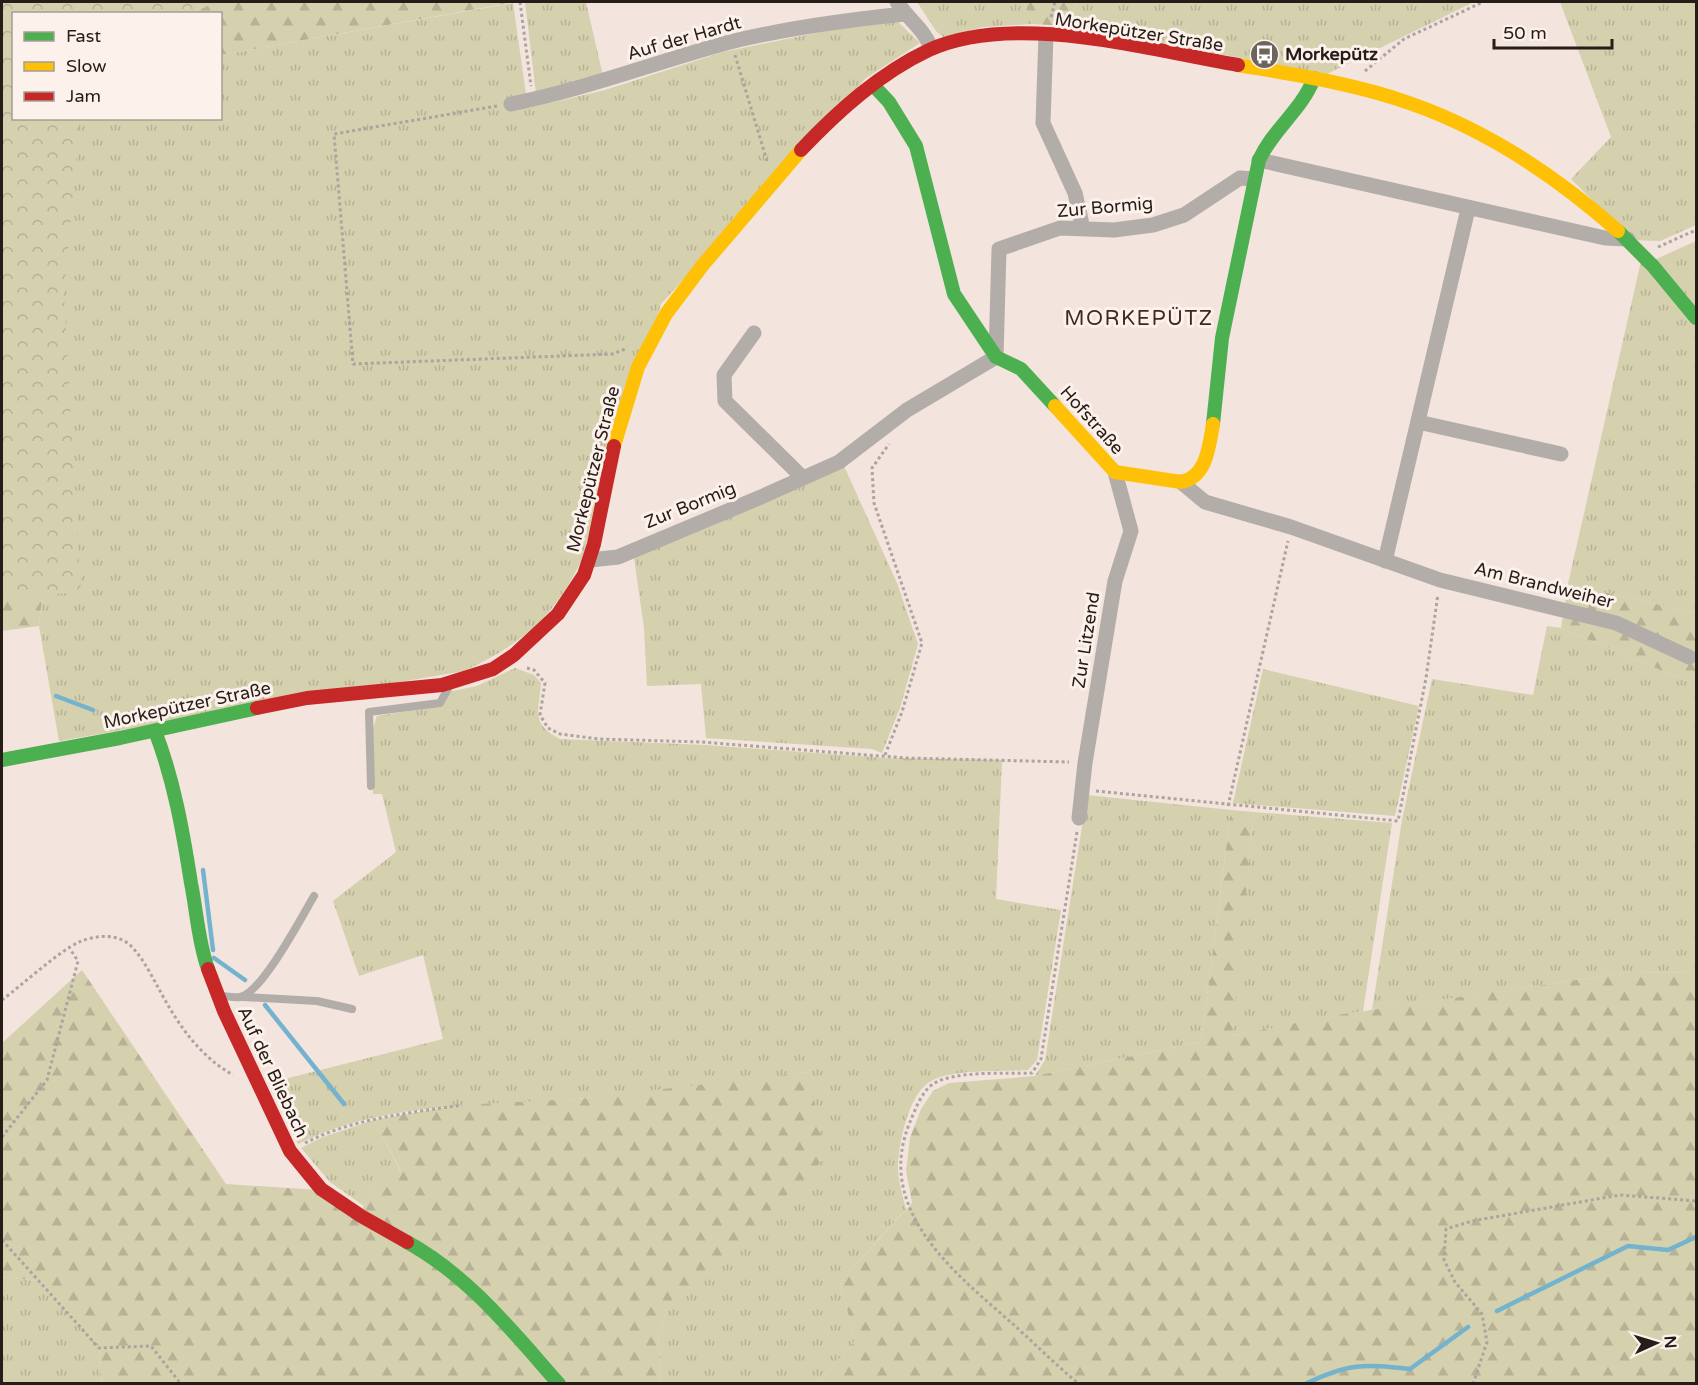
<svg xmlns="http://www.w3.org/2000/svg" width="1698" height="1385" font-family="'Varela Round',sans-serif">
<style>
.grass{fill:url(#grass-tufts)}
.forest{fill:url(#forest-firs)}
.park{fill:url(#park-crowns)}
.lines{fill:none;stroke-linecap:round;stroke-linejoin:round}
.stream{stroke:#74b3ce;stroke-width:4.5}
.path{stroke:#aba4a0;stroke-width:3;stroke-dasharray:3 3;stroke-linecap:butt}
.lane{stroke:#b2ada8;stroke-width:8}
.street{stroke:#b2ada8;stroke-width:15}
.fast{stroke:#4caf50;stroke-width:14}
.slow{stroke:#ffc107;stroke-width:14}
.jam{stroke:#c62828;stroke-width:14}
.labels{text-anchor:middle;stroke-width:6;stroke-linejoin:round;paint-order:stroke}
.street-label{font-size:18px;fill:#271d18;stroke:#fdf1ec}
.poi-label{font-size:18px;font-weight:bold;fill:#271d18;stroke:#fdf1ec;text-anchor:start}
.quarter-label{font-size:21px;letter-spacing:1.5px;fill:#3f2a21;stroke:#fdf1ec}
</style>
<defs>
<pattern id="grass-tufts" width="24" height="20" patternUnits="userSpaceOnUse" patternTransform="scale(1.5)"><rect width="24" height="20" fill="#d5d0ae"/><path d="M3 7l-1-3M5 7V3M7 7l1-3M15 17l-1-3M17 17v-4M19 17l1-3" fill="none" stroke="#b7b295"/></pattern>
<pattern id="forest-firs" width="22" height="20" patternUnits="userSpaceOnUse" patternTransform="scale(1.5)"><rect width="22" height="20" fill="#d5d0ae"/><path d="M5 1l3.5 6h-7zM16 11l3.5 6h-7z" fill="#b7b295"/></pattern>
<pattern id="park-crowns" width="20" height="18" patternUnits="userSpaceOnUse" patternTransform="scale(1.5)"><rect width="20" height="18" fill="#d5d0ae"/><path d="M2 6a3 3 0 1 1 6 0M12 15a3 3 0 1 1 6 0" fill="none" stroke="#b7b295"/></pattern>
</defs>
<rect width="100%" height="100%" fill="#f3e4dd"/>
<!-- grass -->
<path class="grass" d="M525 2H586L603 76 536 94Z
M917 2H1024L1032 24 983 27 943 37 936 31Z
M1077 2H1474L1327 74 1069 26Z
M1560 2H1696V225L1660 241 1632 240 1571 179 1611 137Z
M513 3 528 108 605 90 723 52 893 17 920 43 866 78 661 304 581 561C554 618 520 645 464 671L59 741 39 626 57 454 69 119 220 118 221 55Z
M1696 241V309L1654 260Z
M1641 261 1696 325V613L1568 584Z
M844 466 897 583 918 644 900 708 882 753 872 749 706 738 701 684 647 686 644 628 634 558Z
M1547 626 1561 628 1696 685V973L1631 972 1372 1010 1402 820 1432 679 1533 695Z
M515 668 534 675 541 683C539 712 530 723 560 739L705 745 885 758 1002 760 996 899 1061 910 1037 1060 1028 1070C1003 1072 948 1068 928 1083 908 1097 898 1145 898 1168 898 1181 903 1196 906 1209L840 1282 855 1341 818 1383H661L658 1334 667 1311 809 1072C732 1082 655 1092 578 1099 484 1107 386 1100 298 1144L269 1083 443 1039 423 955 359 976 333 901 396 852 382 794H373L372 731 377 716 440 706 448 692 477 686Z
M1263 669 1419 706 1395 816 1233 803Z
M1087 795 1231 810 1201 1042 1035 1076 1045 1060Z
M1254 812 1392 823 1363 1011 1231 1036Z
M374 1120 401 1172 370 1192 364 1206 330 1182 301 1148 323 1137Z
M2 1277 41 1281 99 1345 102 1383H2Z"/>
<!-- forest -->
<path class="forest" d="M2 2H515L221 55 220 14H14V118L57 454 39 626 2 631Z
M1024 2H1077L1069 26 1032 24Z
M1568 584 1696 613V685L1561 628Z
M1231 810 1254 812 1232 1036 1330 1016 1631 972 1696 973V1383H818L855 1341 840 1282 912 1203 906 1171 910 1138 921 1109 933 1091 949 1083 1035 1076 1201 1042Z
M82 970 226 1184 319 1190 359 1217 370 1192 401 1171 374 1120 460 1105 578 1099 809 1072 825 1158 667 1311 658 1334 661 1383H102L99 1345 41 1281 2 1277V1043Z"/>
<!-- park -->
<path class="park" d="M2 2H215L194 13 14 14V118L80 119 64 295 81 592 2 598Z"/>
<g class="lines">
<!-- stream -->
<path class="stream" d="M56 696 93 710
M203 870 213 950
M214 958 245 980
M265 1005 344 1104
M1497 1311 1628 1246 1668 1250 1696 1237
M1305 1384C1349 1363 1363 1364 1410 1369L1468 1327"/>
<!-- path -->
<path class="path" d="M520 2 531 86
M1051 17 1055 2
M735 55 767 161
M1365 71 1404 39 1483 2
M497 106 334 134 353 364 613 354 625 349
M1658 247 1696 230
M527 668 534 670 545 683 540 715 548 728 560 734 599 739 701 742 906 758 1069 762
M885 755 902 712 922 643 874 503 872 468 889 444
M1096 791 1398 821 1426 678 1438 594
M1228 806 1288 541
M1077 832 1041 1059 1032 1073C1006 1074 955 1070 933 1084 922 1091 915 1110 910 1122 873 1210 956 1274 1014 1325 1036 1345 1056 1365 1079 1384
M2 1000C22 985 58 952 79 942 95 935 118 933 131 946 143 958 151 975 159 989 177 1023 199 1056 233 1075
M2 1137 47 1080 78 961 70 949
M305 1143C354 1118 409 1113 462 1105
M2 1240 99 1348 151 1346 181 1384
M1473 1384 1487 1342 1482 1314 1455 1282 1444 1260 1446 1229 1472 1221 1620 1195 1696 1201"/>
<!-- lane -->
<path class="lane" d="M371 786 369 712 440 703 449 687
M221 996C227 996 235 998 240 997 262 993 302 916 314 896
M243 997 317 1001 352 1009"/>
<!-- street -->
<path class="street" d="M897 2C908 19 924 29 931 48
M1046 35 1043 123 1075 193 1083 229
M511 104C586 89 656 62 730 42 787 28 846 20 905 14
M1259 160 1605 238 1628 239
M754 333 724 375 725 401 802 477
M1418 422 1561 454
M1181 482 1205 502 1291 527 1440 580 1616 623 1689 657
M590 560 618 557 761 497 839 462 907 410 996 357 999 249 1060 228 1114 230 1153 225 1184 215 1240 178 1254 179
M1385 561 1468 209
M1079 818 1085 763 1115 581 1131 531 1115 472"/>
<!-- fast -->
<path class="fast" d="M873 85 889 102 916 146 954 294 996 357 1021 369 1055 406
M1618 231 1653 266 1696 318
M1213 424 1222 338 1259 160C1273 129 1302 110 1314 78
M155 731C174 780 183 832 191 883 197 913 198 941 208 969
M2 760 120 738 257 708
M407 1242C469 1276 513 1332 559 1384"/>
<!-- slow -->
<path class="slow" d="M1238 65C1297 75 1356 84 1412 104 1489 131 1557 177 1618 231
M1055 406 1115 472 1181 482C1207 477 1209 446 1213 424
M614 446 638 367 666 314 702 266 801 150"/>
<!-- jam -->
<path class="jam" d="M801 150C838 111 880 73 929 50 1014 11 1149 50 1238 65
M257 708 307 698 442 685 493 669 514 655 558 614 584 575 594 544 614 446
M208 969 224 1011 290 1151 321 1189 361 1216 407 1242"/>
</g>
<!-- icons -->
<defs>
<symbol id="bus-disc" viewBox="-11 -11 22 22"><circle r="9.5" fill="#6e635d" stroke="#fdf1ec"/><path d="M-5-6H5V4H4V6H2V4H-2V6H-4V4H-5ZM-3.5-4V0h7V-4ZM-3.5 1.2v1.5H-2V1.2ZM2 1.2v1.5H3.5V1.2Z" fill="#fff"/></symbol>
</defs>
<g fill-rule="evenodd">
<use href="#bus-disc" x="1248" y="38" width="33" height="33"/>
</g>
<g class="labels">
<!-- street labels -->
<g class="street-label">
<text transform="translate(1139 32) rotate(9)" y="6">Morkepützer Straße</text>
<text transform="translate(684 38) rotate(-16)" y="6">Auf der Hardt</text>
<text transform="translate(1105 207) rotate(-5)" y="6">Zur Bormig</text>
<text transform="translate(1092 420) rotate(48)" y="6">Hofstraße</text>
<text transform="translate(593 469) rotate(-76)" y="6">Morkepützer Straße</text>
<text transform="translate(690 505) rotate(-22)" y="6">Zur Bormig</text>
<text transform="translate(1544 585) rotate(14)" y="6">Am Brandweiher</text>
<text transform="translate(1086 640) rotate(-81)" y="6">Zur Litzend</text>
<text transform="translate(187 705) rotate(-12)" y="6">Morkepützer Straße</text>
<text transform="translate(273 1072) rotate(65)" y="6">Auf der Bliebach</text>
</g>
<!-- poi labels -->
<g class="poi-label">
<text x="1285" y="60">Morkepütz</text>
</g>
<!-- quarter labels -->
<g class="quarter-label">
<text x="1139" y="325">MORKEPÜTZ</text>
</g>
</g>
<!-- border -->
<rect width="1698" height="1385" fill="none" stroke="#271d18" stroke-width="6"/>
<!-- legend -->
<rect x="12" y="12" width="210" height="108" fill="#fdf1ec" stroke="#a79c97" stroke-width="1.5"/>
<rect x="24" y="32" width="30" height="9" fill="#4caf50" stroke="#a79c97" stroke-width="1.5"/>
<text x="66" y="42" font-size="18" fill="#271d18">Fast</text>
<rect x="24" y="62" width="30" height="9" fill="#ffc107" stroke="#a79c97" stroke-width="1.5"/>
<text x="66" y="72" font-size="18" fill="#271d18">Slow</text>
<rect x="24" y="92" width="30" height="9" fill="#c62828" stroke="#a79c97" stroke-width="1.5"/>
<text x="66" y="102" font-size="18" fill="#271d18">Jam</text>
<!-- north arrow -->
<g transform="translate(1656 1343) rotate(86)" stroke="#fdf1ec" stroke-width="4.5" paint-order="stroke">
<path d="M0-4.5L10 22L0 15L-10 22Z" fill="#271d18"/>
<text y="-9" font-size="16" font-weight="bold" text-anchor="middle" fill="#271d18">N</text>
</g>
<!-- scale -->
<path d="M1494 39v9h118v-9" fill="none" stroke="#271d18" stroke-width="3"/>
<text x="1503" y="39" font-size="18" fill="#271d18" stroke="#fdf1ec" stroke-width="4.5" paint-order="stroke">50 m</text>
</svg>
